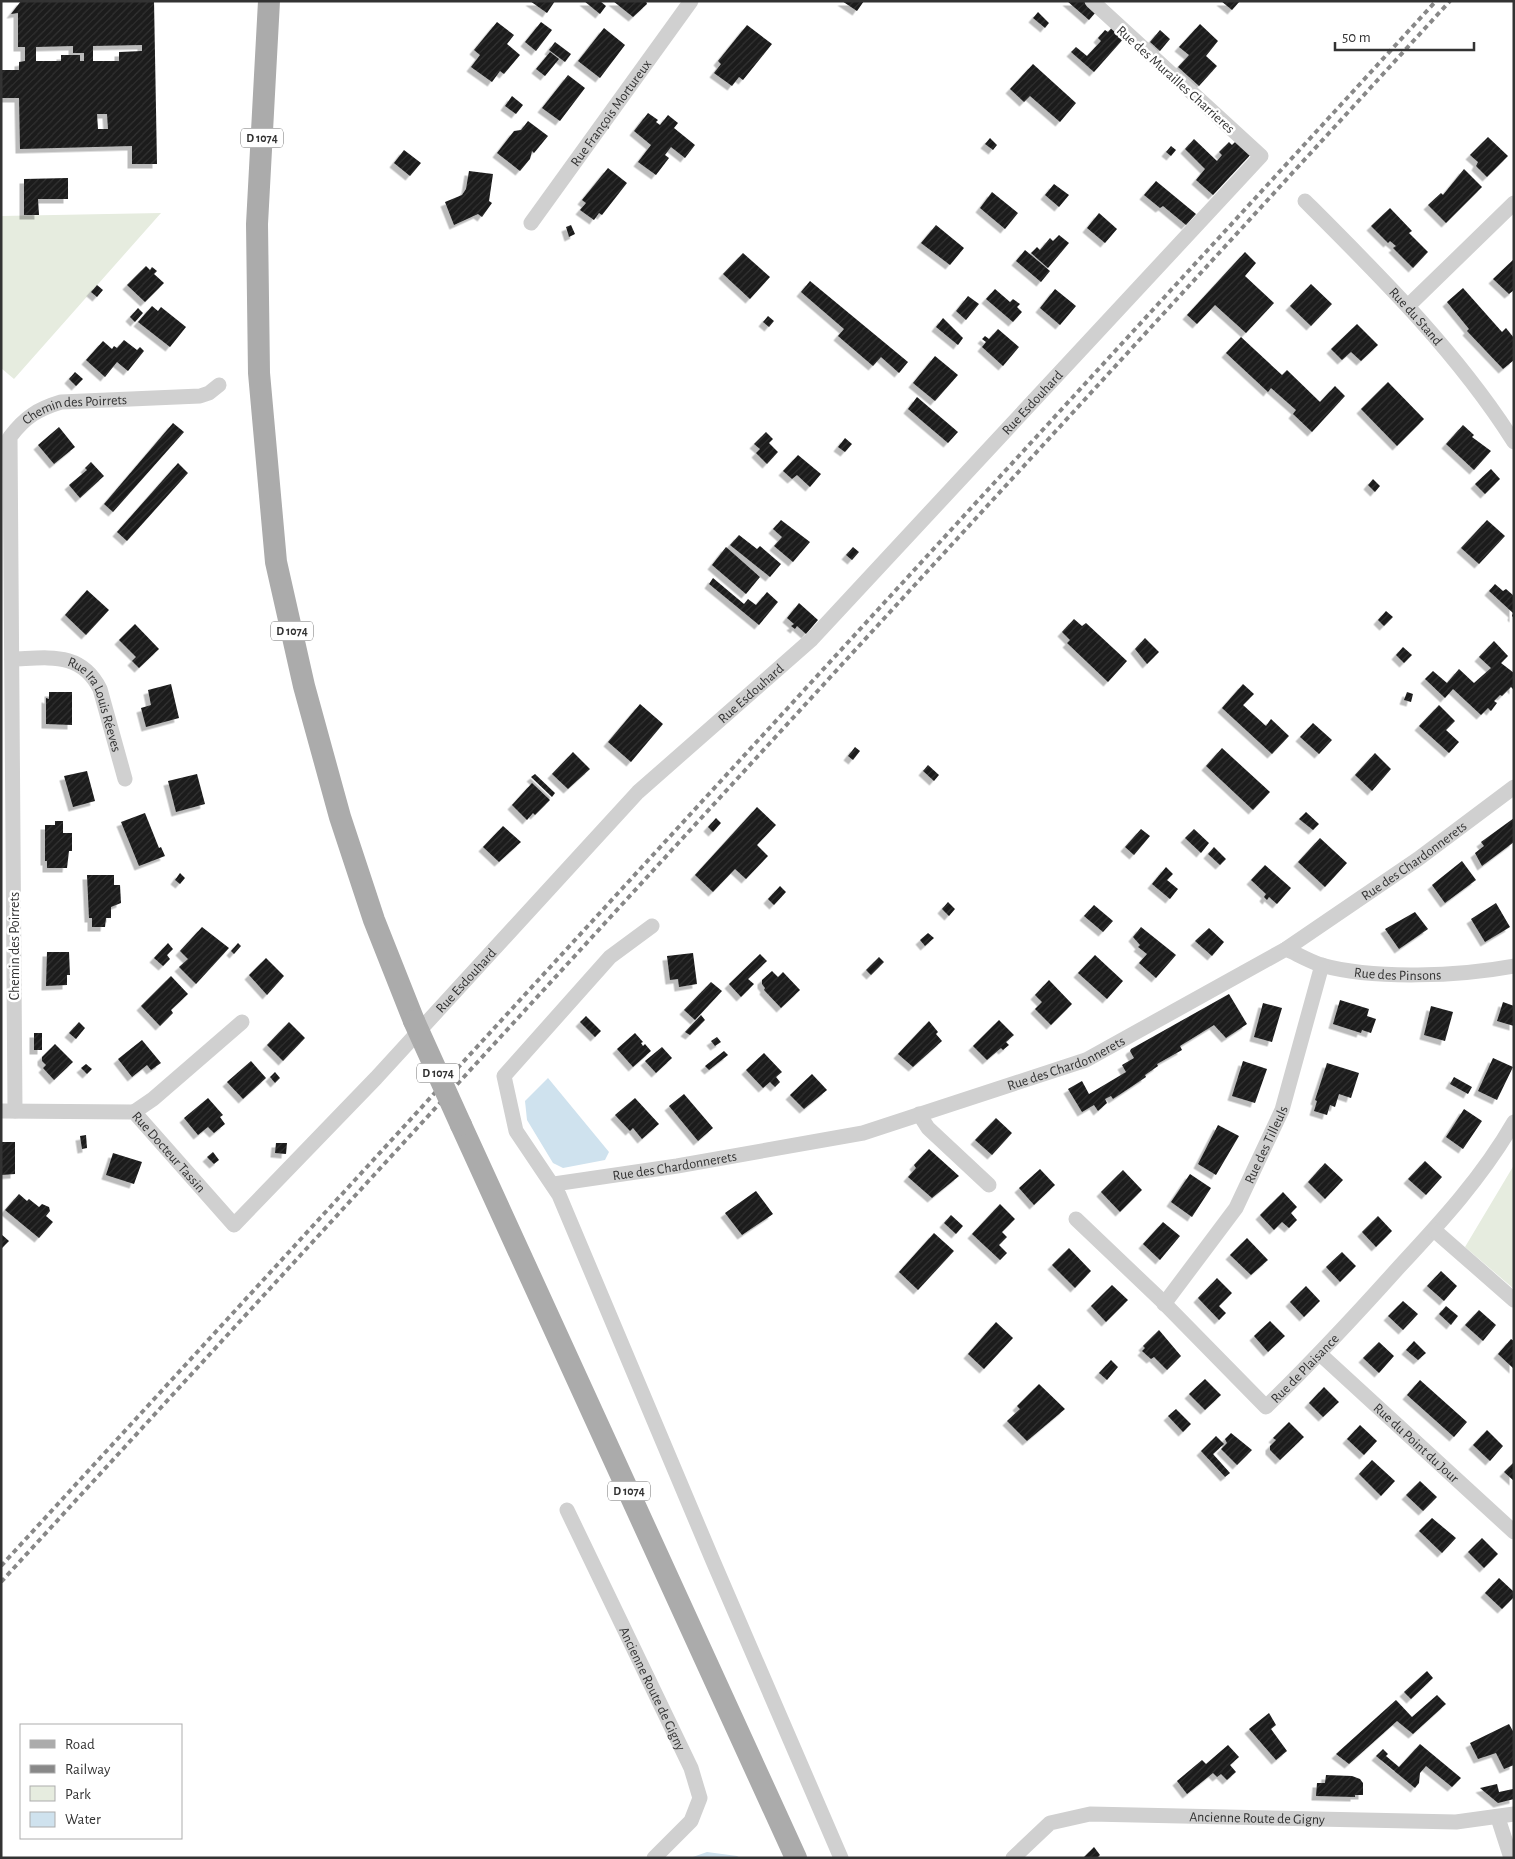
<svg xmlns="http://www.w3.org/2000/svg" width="1515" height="1859" font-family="'Alegreya Sans',sans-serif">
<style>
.park{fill:#e6ecdf}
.water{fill:#cfe2ee}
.building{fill:url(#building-hatch);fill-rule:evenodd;filter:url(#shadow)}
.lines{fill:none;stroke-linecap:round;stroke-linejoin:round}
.street{stroke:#d0d0d0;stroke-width:15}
.primary{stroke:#ababab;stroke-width:22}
.rail{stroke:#888;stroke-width:4;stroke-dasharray:5 4;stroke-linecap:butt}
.primary-bridge{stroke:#ababab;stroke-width:22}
.labels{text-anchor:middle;stroke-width:5;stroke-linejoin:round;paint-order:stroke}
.shield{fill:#fff;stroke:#707070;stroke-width:1}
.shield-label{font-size:12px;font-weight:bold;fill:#333}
.street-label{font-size:14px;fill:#333;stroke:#fff}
</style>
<defs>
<pattern id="building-hatch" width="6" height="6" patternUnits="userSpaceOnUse" patternTransform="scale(1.25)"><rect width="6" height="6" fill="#1a1a1a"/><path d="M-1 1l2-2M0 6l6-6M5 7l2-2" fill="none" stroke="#333"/></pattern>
<filter id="shadow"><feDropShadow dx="-4.5" dy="4.5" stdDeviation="0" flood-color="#0004"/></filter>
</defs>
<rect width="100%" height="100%" fill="#fff"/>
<!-- park -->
<path class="park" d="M161 213 14 379 1 368V216Z
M1514 1165V1289L1465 1247Z"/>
<!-- water -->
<path class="water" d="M548 1078 609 1152 605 1160 563 1168 553 1163 527 1120 525 1101Z
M707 1852 737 1856 740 1858H690Z"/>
<!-- building -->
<path class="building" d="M21 1H154L157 164H132V146L20 149 19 98H1V70H19V62L25 61V47H18V13L11 14ZM142 45V51L119 52V61H93V46ZM73 46V53H84V61H80V55H61V61H36V47ZM97 114H107L108 129H98Z
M530 1H555L547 13Z
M584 1H600L606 6 600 14Z
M613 1H646L647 4 633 17Z
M842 1H864L857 11Z
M1067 1H1084L1096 12 1089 20Z
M1221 1H1240L1232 10Z
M1038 12 1049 23 1045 28 1033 18Z
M497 22 514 35 507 44 520 55 504 74 500 71 492 82 471 67 480 55 474 50Z
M541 22 552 30 536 51 525 42Z
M1200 24 1218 41 1206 56 1217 66 1199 86 1178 67 1189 55 1179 47Z
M747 25 772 44 743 80 739 77 732 86 714 73 721 64 718 61Z
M1113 26 1125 37 1094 72 1071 52 1076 47 1087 56 1101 41 1098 38 1105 30 1108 32Z
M604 28 625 45 600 78 578 61Z
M1160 30 1170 39 1160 51 1150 42Z
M555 42 571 54 565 62 549 50Z
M550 52 559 59 545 76 536 69Z
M1033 64 1076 103 1060 122 1030 96 1024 102 1010 89Z
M568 75 585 88 560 121 542 108Z
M512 96 523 105 516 114 505 106Z
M648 113 658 120 656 122 660 125 668 115 678 123 674 128 695 145 685 158 671 147 665 155 669 158 656 175 638 162 651 145 634 131Z
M528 121 548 136 534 153 532 151 530 159 520 171 497 153 514 131 521 130Z
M1488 137 1508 156 1487 177 1476 166 1478 162 1470 155Z
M990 138 997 145 993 150 985 144Z
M1194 139 1217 161 1222 155 1219 152 1229 142 1232 145 1238 139 1253 152 1213 195 1196 180 1205 169 1185 149Z
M1171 146 1176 150 1171 156 1166 152Z
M404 150 421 163 410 176 394 163Z
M608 168 627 183 602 215 599 213 594 220 580 210 586 203 582 200Z
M1464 169 1482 187 1446 223 1428 205 1441 193 1443 195Z
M469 171 493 174 489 201 492 203 482 217 478 214 454 225 445 202 462 195 466 189Z
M68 178V199H38L39 215H24V179Z
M1156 181 1196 214 1186 225 1163 206 1160 208 1144 195Z
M1054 184 1069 195 1059 207 1045 195Z
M992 192 1018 213 1005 229 980 208Z
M1390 208 1412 231 1409 233 1428 252 1413 268 1393 248 1396 246 1390 241 1388 243 1371 226Z
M1099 213 1117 229 1105 243 1087 228Z
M571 225 575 234 569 237 566 227Z
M936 225 964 248 950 265 921 243Z
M1059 235 1069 243 1048 268 1031 253 1037 247 1040 250 1050 238 1053 241Z
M1025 250 1050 271 1041 282 1016 261Z
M1245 252 1256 263 1245 276 1274 303 1246 333 1215 305 1197 324 1187 315Z
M743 253 770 277 750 299 723 274Z
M1514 259V290L1509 294 1493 279Z
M146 266 150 270 152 267 157 271 154 274 164 283 145 302 127 285Z
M810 281 908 362 899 373 881 357 873 366 838 336 844 329 801 292Z
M1311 284 1332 304 1311 326 1290 306Z
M97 285 103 290 97 297 91 292Z
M1463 288 1502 332 1506 328 1514 338V360L1503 369 1467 331 1469 329 1447 302Z
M995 289 1010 302 1013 299 1020 304 1017 307 1022 312 1013 322 986 299Z
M1055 289 1076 306 1060 325 1040 308Z
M968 296 979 304 966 320 956 311Z
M152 306 158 311 161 307 186 327 170 347 138 322Z
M138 308 143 313 135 322 130 317Z
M768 316 774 321 769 327 763 322Z
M943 318 963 338 958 345 936 327Z
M1357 324 1378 345 1361 361 1351 352 1342 360 1331 349Z
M998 329 1019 347 1003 366 982 347 986 342 982 339 985 336 989 339Z
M1241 337 1282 375 1287 370 1320 402 1335 386 1345 396 1312 432 1293 414 1296 410 1271 388 1268 392 1226 353Z
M124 340 137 350 140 347 144 351 128 371 117 362 105 377 86 360 103 341 112 349 114 346 117 348Z
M935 356 958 375 935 401 913 383Z
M75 372 83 379 76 386 69 379Z
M1388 382 1424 419 1397 446 1361 409Z
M917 397 958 432 948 443 908 409Z
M173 423 184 432 113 512 104 504Z
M1463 425 1474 435 1472 437 1491 451 1474 470 1446 444Z
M59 427 75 447 54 464 38 445Z
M766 432 773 439 769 443 778 452 767 464 756 453 760 449 754 444Z
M845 438 852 444 845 452 838 447Z
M798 455 821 474 810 487 797 475 792 479 783 471Z
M91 462 104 476 80 498 69 485 87 470 85 468Z
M178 463 188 473 127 541 117 532Z
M1491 469 1500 479 1485 494 1475 484Z
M1373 479 1380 486 1375 492 1368 485Z
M781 520 810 542 793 562 774 546 782 537 773 529Z
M1487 520 1505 536 1479 564 1461 548Z
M739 535 757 549 760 546 781 564 770 577 730 545Z
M726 547 760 577 746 594 712 565Z
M853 547 859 552 852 560 846 555Z
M713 578 744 604 748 599 756 605 767 592 778 602 759 625 709 584Z
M1495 584 1503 591 1506 589 1514 596V618L1512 616 1513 613 1489 591Z
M87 590 109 610 86 635 65 615Z
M799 603 818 620 806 634 797 626 795 629 791 626 794 624 787 618Z
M1386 611 1393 617 1384 626 1378 620Z
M1074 619 1082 626 1086 623 1127 661 1108 682 1067 643 1070 640 1062 632Z
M135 624 159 649 139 668 132 661 136 657 119 640Z
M1145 638 1159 652 1147 664 1135 649Z
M1494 641 1508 656 1501 663 1514 673V690L1511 687 1502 696 1500 695 1494 701 1497 703 1491 711 1488 708 1481 715 1453 689 1445 698 1425 679 1433 671 1447 683 1459 669 1474 683 1491 668 1479 657Z
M1403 647 1412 655 1404 663 1396 655Z
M171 684 179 718 146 727 141 708 151 705 148 690Z
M1243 684 1254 694 1243 705 1266 726 1271 719 1289 736 1272 754 1222 708Z
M49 692H72V725L46 724V698L49 699Z
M1407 692 1413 694 1411 702 1404 700Z
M640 704 663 724 631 762 608 742Z
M1439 705 1455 721 1446 730 1459 742 1449 753 1419 726Z
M1313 723 1332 740 1319 754 1300 737Z
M855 747 860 751 853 760 848 756Z
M1222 748 1270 792 1253 810 1206 766Z
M573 752 590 769 568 789 552 774Z
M1375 753 1391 769 1372 791 1355 775Z
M928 765 939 775 934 781 923 771Z
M87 771 95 801 73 807 64 776Z
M197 774 205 804 176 812 168 781Z
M535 774 555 793 552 797 531 777Z
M532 783 550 800 535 815 533 813 527 820 512 805Z
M757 807 776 825 757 845 768 856 746 879 735 869 713 892 695 875Z
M1306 812 1319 824 1313 830 1299 819Z
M145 813 159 848 161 847 165 856 139 866 121 822Z
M716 818 721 823 713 832 708 827Z
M1514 818V842L1482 866 1475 853 1484 846 1481 842Z
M55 821H63V833H72V851H69L67 868H47V861H45V825H55Z
M503 826 521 842 499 862 483 847Z
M1141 829 1150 836 1134 855 1125 847Z
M1194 829 1209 843 1201 853 1185 838Z
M1320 838 1347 863 1325 887 1298 862Z
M1214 847 1226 859 1220 865 1208 854Z
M1462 861 1476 880 1445 903 1432 885Z
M1265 865 1291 888 1277 904 1269 897 1267 900 1264 897 1266 894 1251 880Z
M1166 867 1173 874 1167 880 1178 889 1170 899 1152 884Z
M180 873 185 878 180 884 175 880Z
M87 875H114V885H120L121 903 111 907V918H106L105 927H92V918H89Z
M780 886 786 892 774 905 768 899Z
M948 902 955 909 949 916 942 909Z
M1496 903 1510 927 1485 942 1471 919Z
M1094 905 1113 921 1103 932 1084 916Z
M1415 912 1428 929 1399 949 1385 929Z
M202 927 229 948 196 984 179 967 188 959 180 951Z
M1141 927 1176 955 1156 978 1139 963 1147 954 1138 947 1140 945 1133 937Z
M1209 928 1224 942 1212 956 1195 941Z
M928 933 934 938 925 946 920 940Z
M168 943 173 949 167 955 170 959 163 966 154 958Z
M238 943 241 946 234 954 231 951Z
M47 952H69L70 975H67V985L46 986Z
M693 953 697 984 679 987 678 979 670 980 667 956Z
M760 954 767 961 748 979 754 984 741 997 729 984Z
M1095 955 1123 981 1107 999 1078 973Z
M879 957 884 962 871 975 866 970Z
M266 958 284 976 267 995 249 975Z
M772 971 778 977 783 972 800 990 781 1008 764 990 765 988 762 984V980Z
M171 976 188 994 171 1010 173 1013 160 1026 141 1006Z
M1049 980 1072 1004 1051 1025 1035 1009 1042 1002 1035 995Z
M711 982 722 991 695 1020 684 1010Z
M1229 994 1247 1024 1226 1038 1214 1025 1180 1046 1182 1050 1157 1064 1158 1066 1145 1075 1146 1077 1113 1099 1111 1096 1105 1099 1107 1103 1098 1111 1094 1105 1082 1112 1068 1089 1082 1081 1089 1094 1126 1072 1122 1065 1134 1058 1130 1051 1131 1049Z
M1340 1000 1369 1009 1367 1016 1376 1019 1371 1033 1362 1030 1361 1033 1333 1024Z
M1503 1002 1514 1006V1026L1497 1021Z
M1263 1003 1282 1008 1272 1042 1254 1037Z
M1431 1006 1453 1012 1445 1041 1424 1035Z
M701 1015 705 1020 690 1035 685 1032Z
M586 1016 601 1031 595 1037 580 1022Z
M999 1020 1014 1035 1006 1042 1009 1045 1003 1050 1001 1048 987 1060 973 1046Z
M929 1021 938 1032 936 1034 942 1041 913 1067 898 1054Z
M79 1022 85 1028 76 1039 69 1033Z
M289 1022 305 1038 283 1061 267 1045Z
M34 1033H42V1050H34Z
M635 1033 643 1042 641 1043 643 1046 645 1044 651 1051 633 1067 617 1049Z
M717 1037 721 1042 715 1046 711 1041Z
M142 1040 161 1063 151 1070 147 1065 132 1077 118 1059Z
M55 1044 73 1062 54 1080 43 1068 46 1065 42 1061V1057Z
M662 1047 672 1058 656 1073 645 1061Z
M724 1051 728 1055 709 1070 705 1066Z
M764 1053 782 1072 776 1077 780 1082 775 1087 770 1082 763 1088 746 1070Z
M1493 1058 1513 1067 1497 1100 1478 1091Z
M251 1061 266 1078 243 1099 227 1082Z
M1243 1061 1267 1069 1255 1103 1232 1096Z
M1327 1063 1359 1073 1351 1098 1339 1094 1335 1107 1330 1105 1327 1115 1314 1111 1317 1101 1315 1100Z
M86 1064 92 1069 87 1074 81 1068Z
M275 1072 280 1078 275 1083 270 1077Z
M812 1074 827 1090 804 1109 790 1095Z
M1454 1077 1472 1087 1468 1094 1450 1084Z
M684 1094 713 1128 698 1141 669 1106Z
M208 1098 223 1115 220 1117 225 1124 214 1133 208 1127 198 1135 184 1118Z
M635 1098 659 1124 642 1139 633 1128 630 1131 615 1115Z
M1464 1109 1482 1121 1463 1149 1446 1137Z
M996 1118 1012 1133 992 1155 975 1140Z
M1218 1125 1239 1136 1216 1175 1198 1164Z
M86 1135 87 1148 82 1149 80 1136Z
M1 1142H15V1174L1 1175Z
M276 1143H287L286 1154 275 1153Z
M929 1149 959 1176 932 1198 908 1177 916 1168 914 1165Z
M213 1152 219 1160 214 1164 207 1157Z
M113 1153 142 1162 134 1184 106 1175Z
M1425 1161 1442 1177 1426 1195 1408 1179Z
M1325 1163 1343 1180 1325 1199 1308 1182Z
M1040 1169 1055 1185 1034 1205 1019 1188Z
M1123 1170 1142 1190 1120 1212 1101 1192Z
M1190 1174 1211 1188 1192 1217 1171 1202Z
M756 1191 773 1214 742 1235 725 1213Z
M1283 1192 1297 1207 1291 1213 1297 1220 1289 1228 1282 1222 1274 1230 1260 1215Z
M19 1194 27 1201 29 1199 39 1207 42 1204 49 1207 50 1211 46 1216 53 1222 39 1238 5 1210Z
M1000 1204 1015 1219 1002 1232 1007 1237 999 1245 1007 1253 1000 1260 972 1234Z
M951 1215 963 1226 956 1234 944 1223Z
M1378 1216 1392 1231 1376 1247 1362 1232Z
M1163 1222 1180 1236 1160 1260 1143 1244Z
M934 1233 954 1251 918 1290 899 1272Z
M1 1234 9 1241 1 1249Z
M1247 1238 1268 1260 1251 1275 1230 1255Z
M1069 1248 1091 1271 1075 1288 1052 1265Z
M1342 1252 1356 1266 1340 1282 1326 1267Z
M1441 1271 1457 1286 1444 1301 1427 1286Z
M1217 1278 1232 1293 1219 1306 1226 1313 1219 1320 1198 1298Z
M1112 1285 1128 1300 1106 1322 1091 1306Z
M1306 1286 1320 1301 1304 1317 1290 1302Z
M1403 1301 1418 1314 1403 1330 1388 1316Z
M1446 1306 1458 1316 1451 1325 1439 1314Z
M1479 1310 1496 1325 1483 1341 1465 1325Z
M1270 1321 1285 1336 1268 1352 1254 1336Z
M996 1322 1013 1338 984 1369 968 1354Z
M1159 1330 1181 1356 1167 1370 1154 1357 1151 1359 1142 1351 1145 1348 1143 1346Z
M1511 1339 1514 1341V1369L1498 1354Z
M1414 1341 1426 1353 1418 1360 1406 1350Z
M1379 1342 1394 1356 1379 1373 1363 1358Z
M1111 1360 1118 1367 1107 1380 1099 1373Z
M1205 1379 1221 1395 1205 1410 1189 1394Z
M1420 1380 1467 1422 1454 1437 1407 1395Z
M1039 1384 1065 1409 1027 1441 1007 1421 1020 1409 1017 1406Z
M1324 1387 1339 1402 1323 1417 1309 1403Z
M1176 1409 1191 1424 1183 1432 1168 1416Z
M1289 1422 1304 1437 1280 1460 1270 1450V1446L1276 1440 1273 1438Z
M1360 1425 1377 1441 1364 1455 1347 1439Z
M1487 1430 1503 1446 1490 1461 1473 1445Z
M1231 1433 1252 1450 1237 1465 1221 1449 1227 1443 1225 1439Z
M1216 1436 1224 1444 1213 1454 1230 1473 1225 1477 1201 1451Z
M1372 1460 1395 1481 1381 1496 1359 1474Z
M1514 1462V1481L1504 1472Z
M1420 1481 1437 1497 1423 1511 1406 1495Z
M1432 1518 1456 1538 1442 1553 1419 1531Z
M1482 1538 1498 1554 1484 1568 1468 1552Z
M1499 1578 1514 1592V1597L1502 1609 1485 1593Z
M1427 1671 1433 1678 1411 1699 1404 1692Z
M1437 1695 1446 1704 1413 1734 1397 1721 1349 1764 1336 1754 1396 1700 1412 1717Z
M1269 1713 1276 1725 1271 1729 1287 1751 1276 1760 1249 1729Z
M1509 1724 1514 1733V1765L1504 1769 1496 1753 1478 1759 1470 1743Z
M1420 1744 1461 1778 1452 1787 1426 1766 1420 1773 1419 1783 1415 1788 1376 1756 1383 1749 1388 1754 1386 1756 1399 1767Z
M1228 1745 1239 1757 1230 1765 1236 1772 1227 1780 1221 1774 1217 1777 1213 1773 1187 1794 1177 1781 1202 1760 1206 1764Z
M1326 1775 1352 1776 1360 1779 1363 1783V1795H1355V1797L1316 1796 1317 1783H1325Z
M1497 1784 1499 1792 1513 1789 1514 1799 1498 1803 1480 1788Z
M1094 1847 1100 1855 1097 1858H1083Z"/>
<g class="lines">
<!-- street -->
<g class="street">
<path id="s1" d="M1305 201C1380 276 1457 352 1514 442"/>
<path id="s2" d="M531 223 691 1"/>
<path d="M1408 306 1514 203"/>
<path id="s3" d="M12 659C49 658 81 651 100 689L125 779"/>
<path d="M652 926 610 957 504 1076 516 1131 559 1195 713 1561 841 1858"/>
<path id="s4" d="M1286 949C1297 954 1309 961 1321 965 1375 980 1460 976 1514 966"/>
<path id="s5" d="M1 1111 134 1112 234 1225 376 1078 638 792 812 639 1261 156 1092 1"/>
<path id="s6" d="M15 1111 10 437C25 417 38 409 61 402L200 396 209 393 219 385"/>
<path d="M134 1112 153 1099 242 1022"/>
<path d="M919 1114 928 1128 989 1185"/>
<path id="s7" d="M554 1184 677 1166 863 1133 1086 1060 1286 949 1418 859 1514 787"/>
<path id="s8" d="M1076 1219 1160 1299 1266 1407C1312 1362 1356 1315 1399 1267 1441 1222 1483 1176 1514 1122"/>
<path d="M1434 1230 1514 1300"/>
<path id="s9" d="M1164 1304 1236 1208 1282 1110 1322 965"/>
<path id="s10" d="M1320 1354 1514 1532"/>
<path id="s11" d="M567 1510 691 1768 700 1798 691 1821 654 1858"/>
<path d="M1498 1818 1511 1858"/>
<path id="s12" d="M1013 1858 1050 1823 1090 1814 1456 1822 1514 1814"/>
</g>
<!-- primary -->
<path class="primary" d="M269 1 257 224 259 373 276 562 304 686 340 817 374 920 414 1021
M461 1125 796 1858"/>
<!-- rail -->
<path class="rail" d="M1 1566 1436 1
M1 1582 1450 1"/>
<!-- primary-bridge -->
<path class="primary-bridge" d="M414 1021 461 1125"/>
</g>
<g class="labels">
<!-- shield labels -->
<g class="shield">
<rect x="241" y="128.5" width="42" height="19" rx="4"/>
<rect x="271" y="621.5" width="42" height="19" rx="4"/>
<rect x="417" y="1063.5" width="42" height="19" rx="4"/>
<rect x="608" y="1481.5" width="42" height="19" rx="4"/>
</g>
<g class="shield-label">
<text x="262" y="142">D 1074</text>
<text x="292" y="635">D 1074</text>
<text x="438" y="1077">D 1074</text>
<text x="629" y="1495">D 1074</text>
</g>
<!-- street labels -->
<g class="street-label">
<text transform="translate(1176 79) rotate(42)" y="5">Rue des Murailles Charrieres</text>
<text dy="5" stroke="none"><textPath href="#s2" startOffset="136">Rue François Mortureux</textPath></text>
<text dy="5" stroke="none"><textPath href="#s1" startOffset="160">Rue du Stand</textPath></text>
<text dy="5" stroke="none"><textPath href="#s5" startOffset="1431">Rue Esdouhard</textPath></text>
<text dy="5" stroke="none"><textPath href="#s6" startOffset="749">Chemin des Poirrets</textPath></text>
<text dy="5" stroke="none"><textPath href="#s5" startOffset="1026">Rue Esdouhard</textPath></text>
<text dy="5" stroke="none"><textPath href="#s3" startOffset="111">Rue Ira Louis Réeves</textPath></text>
<text dy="5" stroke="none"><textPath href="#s7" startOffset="932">Rue des Chardonnerets</textPath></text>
<text transform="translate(14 946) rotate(-90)" y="5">Chemin des Poirrets</text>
<text dy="5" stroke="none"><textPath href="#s4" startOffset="116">Rue des Pinsons</textPath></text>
<text dy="5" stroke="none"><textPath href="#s5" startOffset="621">Rue Esdouhard</textPath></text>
<text dy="5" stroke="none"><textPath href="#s7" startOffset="528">Rue des Chardonnerets</textPath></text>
<text dy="5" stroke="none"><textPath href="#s9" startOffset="190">Rue des Tilleuls</textPath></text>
<text dy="5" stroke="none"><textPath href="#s5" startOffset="186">Rue Docteur Tassin</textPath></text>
<text dy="5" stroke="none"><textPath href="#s7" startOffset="122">Rue des Chardonnerets</textPath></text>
<text dy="5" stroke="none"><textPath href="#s8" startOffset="322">Rue de Plaisance</textPath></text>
<text dy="5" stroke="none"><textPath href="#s10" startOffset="131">Rue du Point du Jour</textPath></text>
<text dy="5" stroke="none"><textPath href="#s11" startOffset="198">Ancienne Route de Gigny</textPath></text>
<text dy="5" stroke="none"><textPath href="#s12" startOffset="259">Ancienne Route de Gigny</textPath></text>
</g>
</g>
<!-- border -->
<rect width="1515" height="1859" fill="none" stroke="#333333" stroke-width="5"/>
<!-- legend -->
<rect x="20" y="1724" width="162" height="115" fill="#ffffff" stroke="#adadad"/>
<rect x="30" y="1740" width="25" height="8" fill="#ababab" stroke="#adadad"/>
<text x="65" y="1749" font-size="15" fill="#333333">Road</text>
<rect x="30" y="1765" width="25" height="8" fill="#888888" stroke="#adadad"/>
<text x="65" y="1774" font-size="15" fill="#333333">Railway</text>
<rect x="30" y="1786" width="25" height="15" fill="#e6ecdf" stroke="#adadad"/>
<text x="65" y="1799" font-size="15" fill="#333333">Park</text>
<rect x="30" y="1812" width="25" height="15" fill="#cfe2ee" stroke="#adadad"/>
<text x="65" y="1824" font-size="15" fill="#333333">Water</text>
<!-- scale -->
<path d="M1335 42v8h139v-8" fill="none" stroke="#333333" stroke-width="2.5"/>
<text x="1342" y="42" font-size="15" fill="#333333" stroke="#ffffff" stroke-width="4" paint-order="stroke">50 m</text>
</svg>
